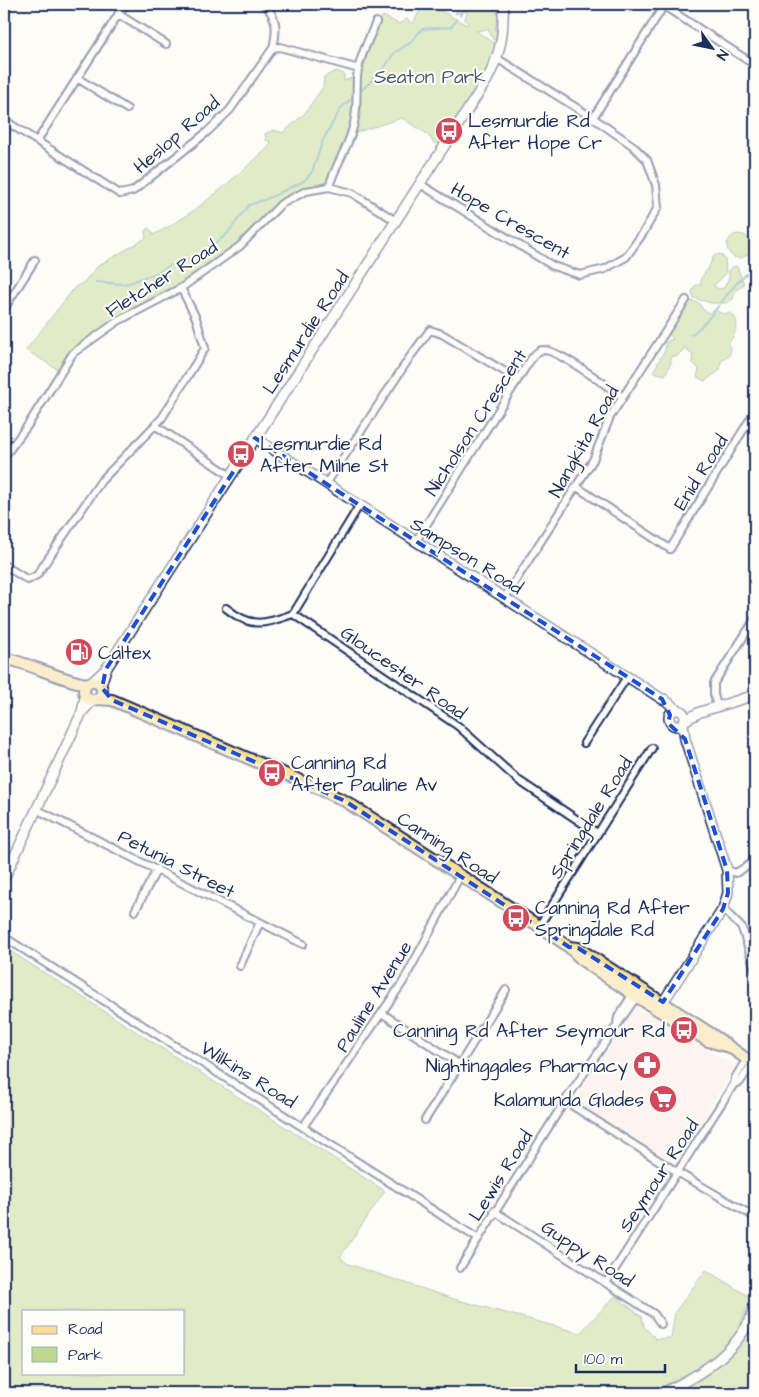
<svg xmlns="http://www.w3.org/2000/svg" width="759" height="1397" font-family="'Architects Daughter',sans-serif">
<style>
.built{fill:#fdebe4}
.green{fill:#bfd88f;stroke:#6d8476;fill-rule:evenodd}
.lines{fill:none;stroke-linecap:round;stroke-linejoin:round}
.stream{stroke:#6199b3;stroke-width:2}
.street-casing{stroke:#1b2f5e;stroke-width:10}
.secondary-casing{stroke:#1b2f5e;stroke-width:12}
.primary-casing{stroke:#1b2f5e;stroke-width:14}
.street{stroke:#fdfcf7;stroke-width:6}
.secondary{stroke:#fdfcf7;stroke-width:9}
.primary{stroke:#fdde96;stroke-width:10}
.marked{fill:none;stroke:#1d4ed8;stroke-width:4;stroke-dasharray:10 6;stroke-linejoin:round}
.labels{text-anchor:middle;stroke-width:4.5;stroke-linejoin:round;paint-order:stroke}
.park-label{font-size:19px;fill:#44596a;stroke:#fdfcf7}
.poi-label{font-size:19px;fill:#1b2f5e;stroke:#fdfcf7;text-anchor:start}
.street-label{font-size:19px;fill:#1b2f5e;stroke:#fdfcf7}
</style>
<rect width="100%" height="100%" fill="#fdfcf7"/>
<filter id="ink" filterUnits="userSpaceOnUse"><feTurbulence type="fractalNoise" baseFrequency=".02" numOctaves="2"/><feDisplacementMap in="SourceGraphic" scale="10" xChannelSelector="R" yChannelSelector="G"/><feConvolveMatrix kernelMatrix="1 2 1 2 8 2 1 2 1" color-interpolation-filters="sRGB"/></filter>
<g filter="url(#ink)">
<!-- built -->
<path class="built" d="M637 1006 735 1066 686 1146V1153L677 1168 573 1101Z"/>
<!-- green -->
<path class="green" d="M460 4H496L493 8 499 17 495 29 498 32V40H493L488 29 476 31 494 43 498 59 441 143H434L427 134 402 118 351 134 329 187 306 191 281 204 240 246 181 288 118 321 73 353 62 372 26 350 75 287 83 283 98 266 146 238 145 232 148 228 152 231 153 235C197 214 231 180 268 148L271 142 266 140 265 134 273 130 283 133 305 113 323 87 324 77 336 71 344 74V81L357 76 364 41 383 16 399 24 407 19 413 24 421 8 430 5 467 25 468 23 465 20 467 11 455 14Z
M727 246a12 12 0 1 1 24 0a12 12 0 1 1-24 0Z
M720 254 725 259 726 274 713 286 719 289 724 288 729 278V271L734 266 737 267 744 284 735 291 733 299 726 303H711L694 298 692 292 695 286 701 284V278L708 269 714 256Z
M686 300 699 303 702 309 709 313 715 310 723 314 731 313C742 322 735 334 728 344L731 349 729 356 721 361 720 370 705 381 697 377 699 369 692 362 693 354 685 348 677 356H671V363L665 375 653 372 665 350 666 342 673 339 666 331Z
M4 947 385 1191 340 1257 348 1264 454 1299 580 1333 615 1296 642 1317 644 1327 656 1339 671 1338 675 1312 706 1270 751 1298 741 1322 755 1333V1393H4ZM24 1311H184V1373H24Z"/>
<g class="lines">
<!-- stream -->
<path class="stream" d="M460 15 470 4
M362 90 385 67 394 53 410 43 422 29 451 27 457 20
M96 282 122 284 129 283 159 272 176 262 197 258 227 234 249 205 269 198 304 181 312 172 323 140 341 108 350 100
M691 335C716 317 729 283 755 268"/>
<defs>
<path id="street" d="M264 4C278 18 277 30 273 48
M664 6 755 65
M118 14 166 44
M77 78 127 109
M593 118 665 4
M4 120 120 194 133 191 206 133 230 110 273 48 280 47 359 69
M4 131 9 123
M37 141 125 4
M420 184 553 266 580 275 605 269 626 257 643 233 658 207 656 185 647 160 632 145 593 118 498 59
M329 187C335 166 345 153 351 134 358 115 356 96 357 77 359 58 369 39 376 22
M4 309 35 260
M156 426 231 476
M4 457 28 425 73 353 118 321 181 288 240 246 281 204 306 191 329 187 352 193 396 221
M326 484 410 357 430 330 442 334 517 379
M577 487 670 549 755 411
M359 506 293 614 458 726 518 780 597 833
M416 541 527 365C531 360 536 350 543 350 558 349 609 388 623 397
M4 565 28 580 37 575 101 481 162 418 205 348 196 318 181 288
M505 597 593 460 610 417 686 300
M226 608C252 629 263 624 293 614
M717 707 714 694V683L755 619
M584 743 627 677
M38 810 303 944
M727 870 736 873 752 863 755 857
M723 909 742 928 755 969
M135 911 157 869
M539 926 652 748
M4 937 477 1238
M240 966 260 922
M383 1014 459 1064
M617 1023 618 1017 634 992
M734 1084 740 1082 752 1064
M565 1101 677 1172 755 1217
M425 1120 506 990
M303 1127 403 982 460 876
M494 1211 654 1314 661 1324
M460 1268 565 1101 637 996
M606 1283 734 1084 735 1078 746 1060"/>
<path id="secondary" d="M255 438 662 699H664L677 710
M93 681 104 671
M101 685 106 669 487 80C501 52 504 34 503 4
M669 718a8 8 0 1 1 16 0a8 8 0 1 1-16 0Z
M82 712 85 697
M684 721 700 712 755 695
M4 879 82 712 93 700
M660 1007 723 909 728 893 727 870 685 739 683 723
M662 1393C700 1376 743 1348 755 1306"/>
<path id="primary" d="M4 658C32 664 58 679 86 684
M84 691a9 9 0 1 1 18 0a9 9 0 1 1-18 0Z
M98 699 112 700 311 785 345 801 539 926 569 947 583 961 637 997 708 1041 726 1046
M569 947 578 948 713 1035 755 1065"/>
</defs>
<!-- street casing -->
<use href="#street" class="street-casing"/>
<!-- secondary casing -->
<use href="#secondary" class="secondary-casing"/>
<!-- primary casing -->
<use href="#primary" class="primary-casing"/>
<!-- street -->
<use href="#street" class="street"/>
<!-- secondary -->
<use href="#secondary" class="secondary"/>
<!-- primary -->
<use href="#primary" class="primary"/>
</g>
</g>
<!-- marked area -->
<path d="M0 0H759V1397H0ZM255 438 662 699 670 715 668 723 685 739 727 870 728 893 723 909 663 1002 578 948 569 947 345 801 112 700 102 688 106 669Z" fill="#fdfcf7" fill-opacity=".55" fill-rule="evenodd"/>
<path class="marked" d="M255 438 662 699 670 715 668 723 685 739 727 870 728 893 723 909 663 1002 578 948 569 947 345 801 112 700 102 688 106 669Z"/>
<!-- icons -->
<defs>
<symbol id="bus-disc" viewBox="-11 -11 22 22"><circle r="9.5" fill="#d1495b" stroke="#fdfcf7"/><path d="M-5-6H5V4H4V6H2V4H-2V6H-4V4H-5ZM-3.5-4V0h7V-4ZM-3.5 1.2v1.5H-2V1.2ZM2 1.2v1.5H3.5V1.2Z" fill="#fff"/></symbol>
<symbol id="fuel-disc" viewBox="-11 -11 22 22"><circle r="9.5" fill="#d1495b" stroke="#fdfcf7"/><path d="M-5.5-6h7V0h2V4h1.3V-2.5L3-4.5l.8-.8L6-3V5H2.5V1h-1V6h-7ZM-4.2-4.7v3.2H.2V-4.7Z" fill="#fff"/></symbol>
<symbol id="pharmacy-disc" viewBox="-11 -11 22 22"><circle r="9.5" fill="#d1495b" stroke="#fdfcf7"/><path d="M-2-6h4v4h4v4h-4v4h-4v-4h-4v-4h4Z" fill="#fff"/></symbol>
<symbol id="supermarket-disc" viewBox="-11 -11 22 22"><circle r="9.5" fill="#d1495b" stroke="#fdfcf7"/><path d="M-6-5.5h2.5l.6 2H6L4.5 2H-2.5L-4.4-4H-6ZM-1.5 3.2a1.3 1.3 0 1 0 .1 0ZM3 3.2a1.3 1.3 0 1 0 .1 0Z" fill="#fff"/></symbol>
</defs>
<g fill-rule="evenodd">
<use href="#bus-disc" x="433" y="115" width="32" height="32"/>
<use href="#bus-disc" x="225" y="438" width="32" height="32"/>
<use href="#fuel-disc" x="63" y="636" width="32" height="32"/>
<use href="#bus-disc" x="256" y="757" width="32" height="32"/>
<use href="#bus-disc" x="500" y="902" width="32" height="32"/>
<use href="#bus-disc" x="668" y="1014" width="32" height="32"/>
<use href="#pharmacy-disc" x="631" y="1049" width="32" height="32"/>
<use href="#supermarket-disc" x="647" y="1083" width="32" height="32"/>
</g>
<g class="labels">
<!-- park labels -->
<g class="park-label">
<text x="430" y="83">Seaton Park</text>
</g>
<!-- poi labels -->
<g class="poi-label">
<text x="468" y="127">Lesmurdie Rd<tspan x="468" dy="22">After Hope Cr</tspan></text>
<text x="260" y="450">Lesmurdie Rd<tspan x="260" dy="22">After Milne St</tspan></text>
<text x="98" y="659">Caltex</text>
<text x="291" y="769">Canning Rd<tspan x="291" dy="22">After Pauline Av</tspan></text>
<text x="535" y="914">Canning Rd After<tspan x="535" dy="22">Springdale Rd</tspan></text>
<text x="665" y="1037" text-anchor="end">Canning Rd After Seymour Rd</text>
<text x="628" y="1072" text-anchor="end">Nightinggales Pharmacy</text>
<text x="644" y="1106" text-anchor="end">Kalamunda Glades</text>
</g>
<!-- street labels -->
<g class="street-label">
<text transform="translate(176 134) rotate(-41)" y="7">Heslop Road</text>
<text transform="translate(511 220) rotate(30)" y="7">Hope Crescent</text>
<text transform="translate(161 278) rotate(-32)" y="7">Fletcher Road</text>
<text transform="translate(305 332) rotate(-57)" y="7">Lesmurdie Road</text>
<text transform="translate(475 422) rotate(-57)" y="7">Nicholson Crescent</text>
<text transform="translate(583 441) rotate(-61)" y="7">Nangkita Road</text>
<text transform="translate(700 472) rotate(-58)" y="7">Enid Road</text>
<text transform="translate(467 555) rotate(32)" y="7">Sampson Road</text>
<text transform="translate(404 672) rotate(35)" y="7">Gloucester Road</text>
<text transform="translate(590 817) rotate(-58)" y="7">Springdale Road</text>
<text transform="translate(448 847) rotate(33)" y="7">Canning Road</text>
<text transform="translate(177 863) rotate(27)" y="7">Petunia Street</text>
<text transform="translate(373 996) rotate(-58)" y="7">Pauline Avenue</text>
<text transform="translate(249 1074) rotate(32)" y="7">Wilkins Road</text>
<text transform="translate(500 1175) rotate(-58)" y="7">Lewis Road</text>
<text transform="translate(658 1175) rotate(-57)" y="7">Seymour Road</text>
<text transform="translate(588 1253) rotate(33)" y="7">Guppy Road</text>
</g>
</g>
<!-- margin -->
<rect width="759" height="1397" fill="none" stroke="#fdfcf7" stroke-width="20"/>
<rect x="10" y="10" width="739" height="1377" fill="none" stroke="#1b2f5e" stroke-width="2" filter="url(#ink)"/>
<!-- legend -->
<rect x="22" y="1310" width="162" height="65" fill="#fdfcf7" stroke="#a3aaba"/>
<rect x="32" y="1326" width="25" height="8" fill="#fdde96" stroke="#a3aaba"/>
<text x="68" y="1334" font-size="15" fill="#1b2f5e">Road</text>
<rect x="32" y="1347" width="25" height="15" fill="#bfd88f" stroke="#a3aaba"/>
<text x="68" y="1360" font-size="15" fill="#1b2f5e">Park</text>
<!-- north arrow -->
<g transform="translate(712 48) rotate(123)" stroke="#fdfcf7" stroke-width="4" paint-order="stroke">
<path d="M0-4L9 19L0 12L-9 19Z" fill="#1b2f5e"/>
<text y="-8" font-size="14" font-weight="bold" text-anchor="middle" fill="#1b2f5e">N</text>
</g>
<!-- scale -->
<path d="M576 1364v8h89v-8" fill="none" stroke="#1b2f5e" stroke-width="2.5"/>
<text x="584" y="1364" font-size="15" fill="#1b2f5e" stroke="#fdfcf7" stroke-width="4" paint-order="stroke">100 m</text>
</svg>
